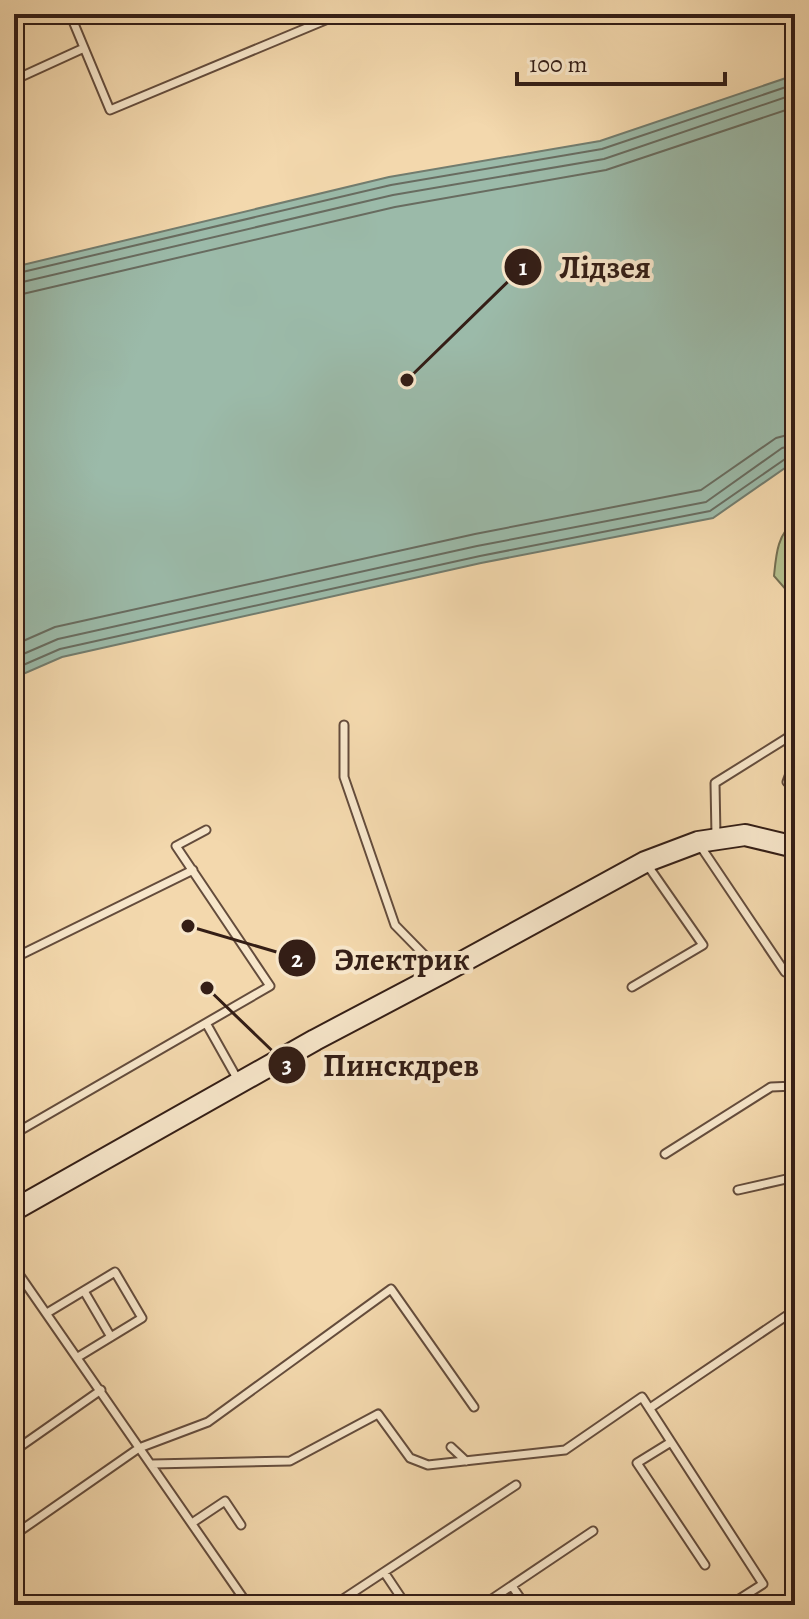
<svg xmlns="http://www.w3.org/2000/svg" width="809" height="1619" font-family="Alegreya,serif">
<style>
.green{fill:#b4c08f;stroke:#746f52;stroke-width:2}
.water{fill:#9bbaa9;stroke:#727c6e;stroke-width:2}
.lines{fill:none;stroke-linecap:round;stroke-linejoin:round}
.shore{stroke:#686c60;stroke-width:2}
.lane-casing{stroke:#644c3c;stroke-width:11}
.secondary-casing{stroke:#341e16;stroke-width:24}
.lane{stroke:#f7e6ca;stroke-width:7}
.secondary{stroke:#f7e6ca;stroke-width:20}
.leader{fill:none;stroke:#341e16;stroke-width:3}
.callout-dot{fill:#341e16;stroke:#f7e6ca;stroke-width:3}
.mark-label{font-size:24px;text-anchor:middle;font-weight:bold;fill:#fff}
.callout-label{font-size:32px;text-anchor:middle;font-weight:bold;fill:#341e16;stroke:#f7e6ca;stroke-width:8;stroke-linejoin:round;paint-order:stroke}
</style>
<rect width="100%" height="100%" fill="#f3d8ad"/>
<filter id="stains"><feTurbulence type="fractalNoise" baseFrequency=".0025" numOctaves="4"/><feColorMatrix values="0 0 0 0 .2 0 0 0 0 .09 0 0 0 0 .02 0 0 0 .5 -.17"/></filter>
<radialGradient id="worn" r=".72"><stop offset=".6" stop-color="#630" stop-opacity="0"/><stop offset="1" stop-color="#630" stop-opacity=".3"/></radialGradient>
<!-- green -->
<path class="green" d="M795 521V600L774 576C776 556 777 534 795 521Z"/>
<!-- water -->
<path class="water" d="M795 75V461L713 518 481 563 62 657 14 678V267L389 177 600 141Z"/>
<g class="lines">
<!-- shore -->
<path class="shore" d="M14 274 391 185 602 149 795 84
M14 284 393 195 604 159 795 94
M14 296 395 207 606 170 795 107
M14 645 55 627 475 534 701 490 776 438 795 433
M14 658 58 639 477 546 706 502 782 448 795 445
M14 669 60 649 480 556 710 511 788 457 795 455"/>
<defs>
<path id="lane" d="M70 14 110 110 340 14
M14 80 84 48
M344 725V777L395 925 441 972
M795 760 787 782 795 785
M716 836 715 783 795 733
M699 844 785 972
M14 958 193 870
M632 987 703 945 646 863
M206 1023 238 1080
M14 1134 270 986 176 846 206 830
M665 1154 771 1087 795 1086
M738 1190 795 1177
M14 1267 248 1605
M84 1291 111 1337
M47 1313 115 1272 142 1318 78 1357
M650 1408 795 1310
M671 1442 637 1463 705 1565
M451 1447 466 1461
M14 1451 101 1390
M152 1464 290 1461 378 1414 410 1458 428 1465 565 1450 642 1397 763 1584 730 1605
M192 1523 225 1501 241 1525
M17 1533 139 1448 208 1422 391 1289 474 1407
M384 1572 406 1605
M512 1586 525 1605
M334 1605 516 1485
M483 1605 593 1531"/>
<path id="secondary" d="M14 1210 315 1040 442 973 645 862 698 842 745 835 795 847"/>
</defs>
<!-- lane casing -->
<use href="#lane" class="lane-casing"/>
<!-- secondary casing -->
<use href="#secondary" class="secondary-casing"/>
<!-- lane -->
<use href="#lane" class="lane"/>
<!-- secondary -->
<use href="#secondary" class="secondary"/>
</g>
<!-- callouts -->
<path class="leader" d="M407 380L523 267M188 926L297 958M207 988L287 1065"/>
<g class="callout-dot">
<circle cx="407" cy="380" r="8"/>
<circle cx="188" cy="926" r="8"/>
<circle cx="207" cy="988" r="8"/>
<circle cx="523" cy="267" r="20"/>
<circle cx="297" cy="958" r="20"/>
<circle cx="287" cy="1065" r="20"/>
</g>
<g class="mark-label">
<text x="523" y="275">1</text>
<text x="297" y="967">2</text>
<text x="287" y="1073">3</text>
</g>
<g class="callout-label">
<text x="605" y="278">Лідзея</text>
<text x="402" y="970">Электрик</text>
<text x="401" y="1076">Пинскдрев</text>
</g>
<!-- margin -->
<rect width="809" height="1619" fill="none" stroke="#f3d8ad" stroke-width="48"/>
<rect x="16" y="16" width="777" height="1587" fill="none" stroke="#341e16" stroke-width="4"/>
<rect x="24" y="24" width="761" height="1571" fill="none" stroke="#341e16" stroke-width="2"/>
<!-- scale -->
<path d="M517 72v12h208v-12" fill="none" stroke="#341e16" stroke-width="4"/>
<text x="529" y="72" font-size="24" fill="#341e16" stroke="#f7e6ca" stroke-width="6" paint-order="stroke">100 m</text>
<rect width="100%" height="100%" filter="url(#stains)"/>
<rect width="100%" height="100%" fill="url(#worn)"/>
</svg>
